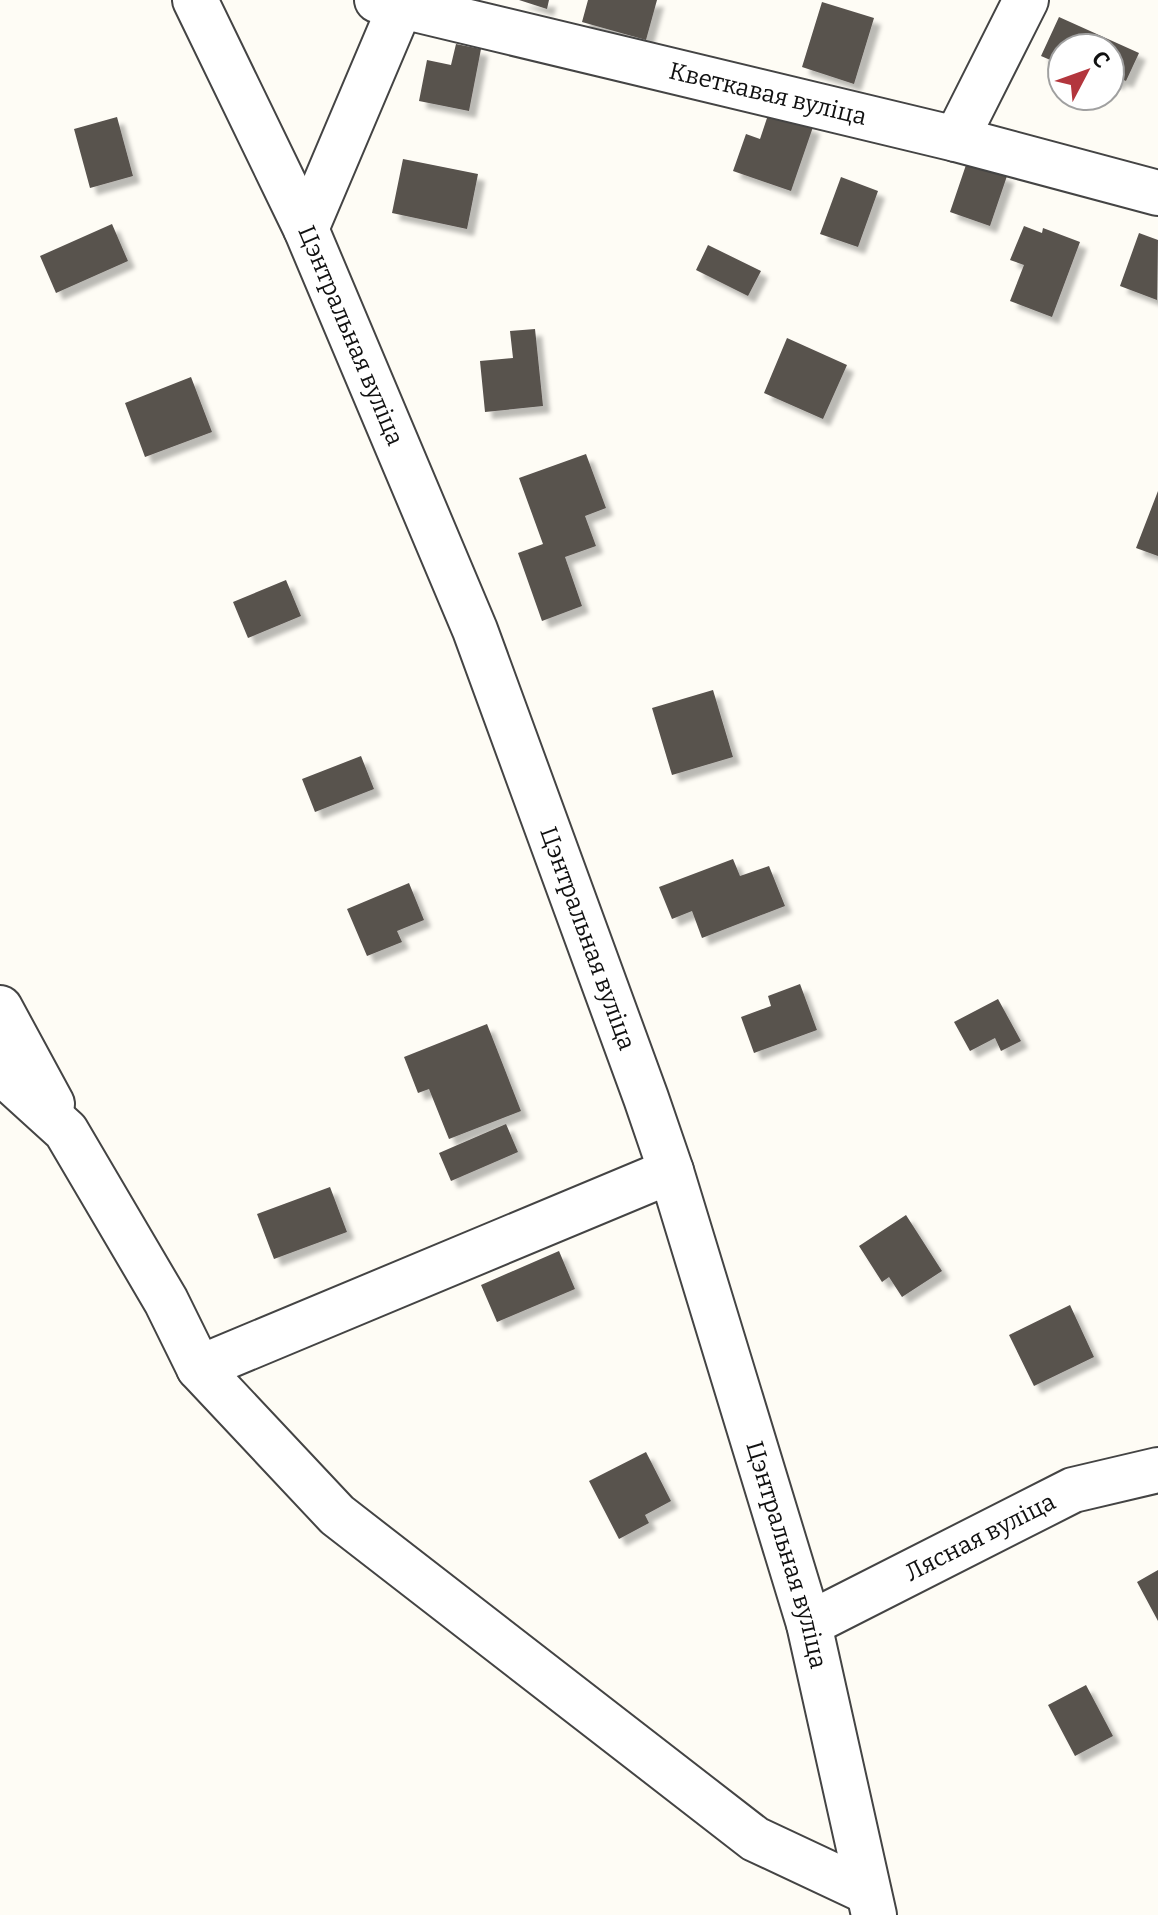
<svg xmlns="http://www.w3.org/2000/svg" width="1158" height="1915" font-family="Bitter,serif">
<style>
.building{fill:#58524e;filter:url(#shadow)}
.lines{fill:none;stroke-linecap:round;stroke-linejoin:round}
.minor-casing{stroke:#444;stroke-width:48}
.minor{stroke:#fff;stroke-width:44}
.labels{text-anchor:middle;stroke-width:8;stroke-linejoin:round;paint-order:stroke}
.street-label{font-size:24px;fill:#111;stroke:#fff}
</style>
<defs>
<filter id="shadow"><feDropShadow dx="7" dy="7" stdDeviation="2" flood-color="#0004"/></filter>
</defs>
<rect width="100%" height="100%" fill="#fefcf5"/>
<!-- building -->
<path class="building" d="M519 0H549L547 9Z
M588 0H657L646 40 582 22Z
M822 2 874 18 854 84 802 67Z
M1059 17 1139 53 1126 81 1119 78 1117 83 1110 80V48H1062V65L1041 56Z
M456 44 481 49 469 111 419 101 427 60 451 65Z
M769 112 813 127 791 191 733 171 746 134 760 139Z
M117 117 133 176 90 188 74 129Z
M403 159 478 174 467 229 392 213Z
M967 162 1007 176 990 226 950 212Z
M841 177 878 191 858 247 820 234Z
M112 224 128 261 56 293 40 256Z
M1024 226 1042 233 1043 228 1080 242 1052 317 1010 301 1024 265 1010 260Z
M1139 233 1158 240 1157 300 1120 286Z
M708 245 761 271 748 296 696 270Z
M535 329 543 406 485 412 480 361 513 358 510 331Z
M787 338 847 365 823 419 764 393Z
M191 377 212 432 145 457 125 403Z
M586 454 606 508 585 516 596 546 565 557 582 606 542 621 518 553 543 544 519 478Z
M1158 491V556L1136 548Z
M286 580 301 616 248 638 233 602Z
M713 690 733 757 672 775 652 708Z
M361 756 374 789 315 812 302 779Z
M733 859 740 876 769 866 785 906 702 938 692 911 672 919 659 887Z
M409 883 424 920 397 931 402 942 367 956 347 909Z
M800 984 817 1030 754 1053 741 1017 771 1006 768 996Z
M998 999 1021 1041 1001 1051 995 1038 970 1051 954 1022Z
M487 1024 521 1111 449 1139 429 1089 418 1093 404 1057Z
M506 1124 518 1152 451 1181 439 1153Z
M330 1187 347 1232 274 1259 257 1214Z
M906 1215 942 1271 902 1297 889 1277 882 1282 859 1246Z
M559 1251 575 1289 497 1322 481 1285Z
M1070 1305 1094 1357 1034 1386 1009 1335Z
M646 1452 671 1501 645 1515 649 1523 619 1539 589 1481Z
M1158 1570V1621L1137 1582Z
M1086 1685 1113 1736 1075 1756 1048 1705Z"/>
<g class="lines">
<defs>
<g id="minor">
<path id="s1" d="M195 0 306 229 475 630 646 1098 671 1171 809 1624 874 1915"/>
<path id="s2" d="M377 0 956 139 1158 193"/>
<path d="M956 139 1026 0"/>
<path d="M306 229 401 5"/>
<path d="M0 1008 52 1104"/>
<path d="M0 1071 66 1131 166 1301 199 1368 337 1515 755 1839 868 1892"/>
<path d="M199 1368 671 1171"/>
<path id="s3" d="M809 1624 1073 1490 1158 1470"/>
</g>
</defs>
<!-- minor casing -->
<use href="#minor" class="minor-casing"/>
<!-- minor -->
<use href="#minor" class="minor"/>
</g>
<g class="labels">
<!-- street labels -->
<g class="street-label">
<text dy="8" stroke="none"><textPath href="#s2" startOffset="402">Кветкавая вуліца</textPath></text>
<text dy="8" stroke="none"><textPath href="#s1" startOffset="370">Цэнтральная вуліца</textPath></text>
<text dy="8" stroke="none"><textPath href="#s1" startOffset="1018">Цэнтральная вуліца</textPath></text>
<text dy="8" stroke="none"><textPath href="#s3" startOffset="192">Лясная вуліца</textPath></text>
<text dy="8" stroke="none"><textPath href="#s1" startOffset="1666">Цэнтральная вуліца</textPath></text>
</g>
</g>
<!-- north arrow -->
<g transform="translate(1086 72) rotate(49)"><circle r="38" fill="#ffffff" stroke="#a0a0a0" stroke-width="2"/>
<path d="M0-6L14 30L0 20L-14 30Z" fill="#b3363d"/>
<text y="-12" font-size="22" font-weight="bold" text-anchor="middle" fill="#111111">С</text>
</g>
</svg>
